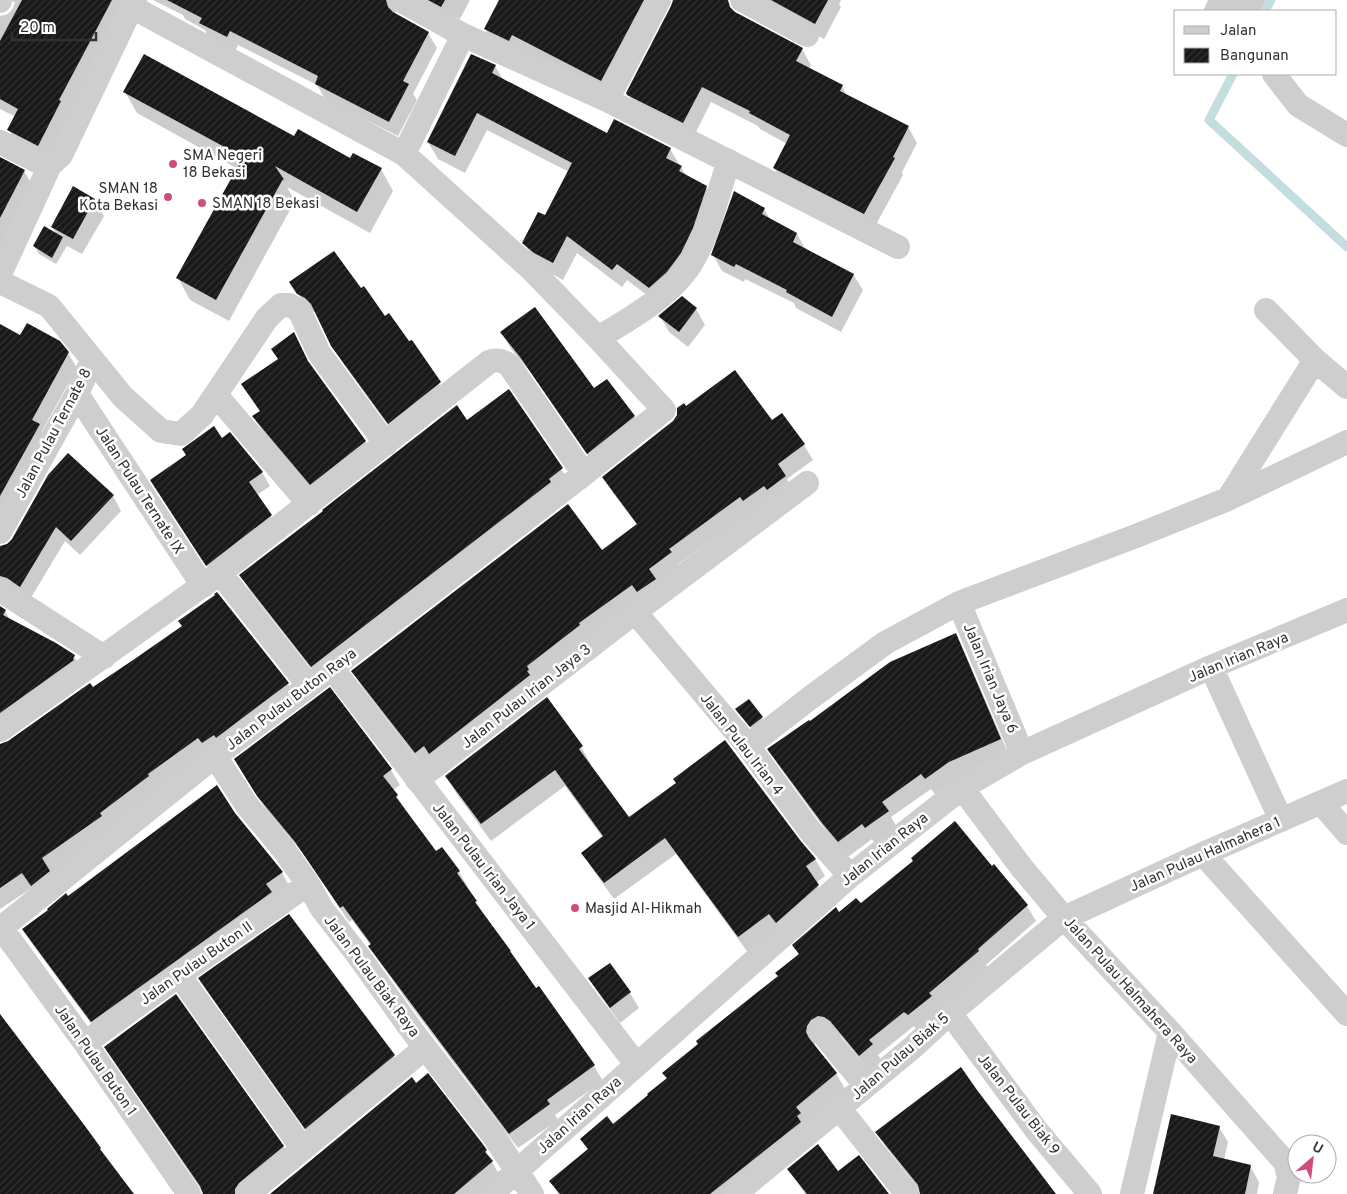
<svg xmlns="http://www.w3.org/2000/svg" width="1347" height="1194" font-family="Overpass,sans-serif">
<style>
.shadow{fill:#0003}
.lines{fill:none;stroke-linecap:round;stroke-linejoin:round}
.stream{stroke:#c4dedf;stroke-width:9}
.building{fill:url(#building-hatch)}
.street{stroke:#cecece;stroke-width:24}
.poi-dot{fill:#d14b81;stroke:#fff;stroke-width:2}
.labels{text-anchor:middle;stroke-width:5;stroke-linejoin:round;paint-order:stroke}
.poi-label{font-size:15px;fill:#313131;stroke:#fff;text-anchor:start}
.street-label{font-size:15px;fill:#313131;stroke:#fff}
</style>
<defs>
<pattern id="building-hatch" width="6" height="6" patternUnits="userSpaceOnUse" patternTransform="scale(1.25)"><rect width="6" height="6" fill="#181818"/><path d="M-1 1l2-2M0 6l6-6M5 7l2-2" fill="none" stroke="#313131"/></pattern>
</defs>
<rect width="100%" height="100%" fill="#fff"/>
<!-- shadow -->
<path class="shadow" d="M0 0H132L46 160 17 145 9 130 16 117 0 109V16L8 14 13 8 15 2Z
M153 0H470L460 19 453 16 450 22 396 9 395 14 428 33 437 48 413 94 417 100 398 136 325 99 317 85 238 45 235 51 209 38 205 30 185 19 183 15Z
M500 0H648L610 95 494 44 485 29Z
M675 0H681L802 49 811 65 809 69 842 86 847 96 908 127 917 143 902 172 903 175 873 230 784 184 774 168 787 144 760 129 758 126 711 102 693 138 637 109 627 93Z
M757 0H841L839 4 841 7 824 39 760 4Z
M1208 0H1266L1260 11H1203Z
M495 66 504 81 608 135 670 149 687 177 706 187 716 204 660 305 627 280 622 287 577 253 563 280 545 270 534 260 524 243 546 217 569 172 487 130 465 173 438 159 428 142Z
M125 92 294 138 351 160 381 169 393 191 370 233 287 187 295 201 229 321 190 300 178 278 238 169 137 113Z
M0 159 24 171 33 186 0 250Z
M73 188 94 200 104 216 82 254 67 246 56 264 39 254 34 246 57 235 52 227Z
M764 209 771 221 797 234 806 250 853 274 863 290 841 332 796 308 794 303 745 279 744 282 722 271 713 255Z
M291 282 360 290 409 343 411 342 449 399 398 439 342 362 316 313 308 309Z
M696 309 705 325 688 347 669 332 660 316Z
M0 325 21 337 68 353 77 368 42 431 47 440 0 526Z
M502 333 594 390 634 416 643 432 597 469 531 373 511 349Z
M294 334 311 368 365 441 374 456 320 499 263 432 254 417 260 412 243 384 278 360Z
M509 391 571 484 321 681 250 591 241 576 467 422Z
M685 407 772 422 782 414 804 445 813 460 787 479 794 492 750 512 677 565 680 569 424 768 362 687 353 671 602 551 637 525 613 493 604 477 674 422Z
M222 439 262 472 270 486 257 495 279 529 215 579 160 494Z
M113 496 121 511 80 555 65 541 29 601 0 595V547Z
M217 594 288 684 297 699 41 901 32 888 0 909V744L8 742 93 689 183 627Z
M0 608 5 611 10 620 74 656 83 671 0 729Z
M955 635 964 651 1009 755 958 777 935 794 931 789 891 817 897 827 875 843 872 839 848 857 832 839 778 765 769 749Z
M329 689 391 770 400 785 393 790 406 811 436 853 442 849 459 872 468 887 466 888 485 916 536 990 594 1066 603 1081 555 1115 558 1120 518 1148 408 1002 379 961 371 946 352 920 349 922 306 857 267 811 244 775Z
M737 710 762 718 766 725 755 734Z
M581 747 591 764 589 765 629 819 799 841 815 859 825 876 816 883 828 903 749 954 676 854 614 899 593 870 583 853 603 838 565 786 491 841 456 793 447 776Z
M234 814 282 873 291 889 101 1037 33 945 24 929 67 897Z
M994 866 1027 906 1036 921 986 965 987 967 917 1030 914 1026 878 1055 881 1060 868 1070 841 1036 815 1042V1047L836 1073 845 1089 740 1194H558L551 1181 588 1150 581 1139 613 1126 667 1079 664 1073 779 977 799 955 794 946 839 914 860 905 992 868Z
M609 965 630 993 639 1008 620 1023 599 994 589 979Z
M200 979 394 1056 403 1071 315 1144 209 994Z
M115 1063 283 1146 292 1162 249 1194H204Z
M416 1084 486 1151 501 1178 481 1194H285Z
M1219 1127 1228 1142 1224 1160 1250 1166 1259 1182 1257 1194H1154Z
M877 1132 1054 1194H922L886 1147Z
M789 1169 838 1173 888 1194H805Z"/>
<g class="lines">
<!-- stream -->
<path class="stream" d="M1265 11 1271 0
M1233 74 1209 120 1347 247"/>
</g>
<!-- building -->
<path class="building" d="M22 0H112L59 100 61 101 38 146 7 130 18 109 0 99V41Z
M167 0H386L388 7 393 12 429 32 403 81 409 84 389 122 315 84 318 76 230 31 227 37 199 23 202 18Z
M428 0H445L441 7Z
M499 0H644L601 81 512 35 509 41 484 29Z
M673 0H728L730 7 735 12 803 48 796 61 843 85 840 91 909 126 893 157 895 158 864 214 773 168 790 135 749 113 750 111 702 87 683 123 627 95 626 93 671 6Z
M771 0H828L815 24Z
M144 54 294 136 298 129 350 158 353 153 382 168 357 212 275 166 285 181 283 179 216 300 176 278 243 157 123 92Z
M471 54 496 65 492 73 607 133 614 119 671 148 666 158 682 166 679 171 707 186 693 228 681 253 667 272 649 288 617 264 612 270 567 236 553 263 534 253 522 243 538 212 545 215 572 163 477 113 455 156 427 142Z
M0 157 25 170 0 218Z
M73 186 95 199 73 239 51 227Z
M734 191 765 208 762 214 797 233 793 242 854 274 832 317 786 292 787 290 736 264 734 267 711 255Z
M44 226 63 237 52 258 33 246Z
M334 251 361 288 364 286 385 316 389 313 409 341 412 340 441 382 388 424 331 346 311 304 305 298 297 294 289 282Z
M682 296 697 308 679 332 658 316Z
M535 307 594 388 607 379 635 416 587 454 520 357 500 332Z
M27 323 60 341 69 352 32 420 40 424 0 496V324L20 335Z
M294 332 308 361 366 441 310 485 252 416 260 411 241 384 278 359 271 349Z
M735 370 772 420 782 413 805 444 778 464 786 476 767 490 764 486 743 501 740 497 669 549 672 552 649 569 656 579 637 592 632 585 579 623 580 625 527 666 529 670 527 671 530 675 429 754 424 746 415 753 351 671 568 504 602 550 637 524 602 477 673 421 677 415V408L684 403 686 406Z
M509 389 563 468 549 479 551 482 311 667 239 575 323 511 322 510 457 405 467 420Z
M214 426 222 438 230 432 263 472 249 482 272 515 206 566 150 480 186 455 182 449Z
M68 453 114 495 71 541 56 527 20 587 7 578 0 576V546L7 544 12 539 48 475Z
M217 592 289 683 216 738 214 735 202 743 198 738 148 774 149 776 100 813 102 816 42 858 50 871 31 886 22 873 0 888V744L8 741 90 683 93 687 136 658 182 626 178 621 215 595 214 594Z
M0 606 6 610 3 615 56 643 75 655 73 659 74 660 0 713Z
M956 633 1001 739 949 762 925 779 921 774 882 802 889 811 865 828 862 824 838 842 822 823 767 749 809 720 810 721 890 662Z
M330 687 392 769 383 776 398 795 396 797 436 851 442 847 460 871 457 873 477 901 475 902 511 951H510L536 988 539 986 595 1065 547 1100 550 1104 509 1134 368 946 371 944 343 906 340 908 295 842 257 796 234 759Z
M547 697 583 746 579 749 629 817 676 783 673 779 725 740 800 840 816 859 806 866 819 885 776 923 769 914 738 937 665 838 604 883 581 853 603 836 555 770 481 824 445 776Z
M749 699 763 717 750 727 735 709Z
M217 785 235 813 283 872 266 884 272 892 91 1022 22 929 48 910 47 909 66 893 68 896Z
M955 821 992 866 994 864 1028 905 978 949 979 951 929 993 932 996 908 1015 904 1012 869 1040 873 1044 859 1056 830 1021 824 1017 818 1016 811 1020 807 1026 806 1032 809 1038 837 1073 796 1107 801 1113 797 1116 801 1122 710 1194H560L549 1181 588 1149 580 1139 607 1116 613 1124 648 1095 647 1094 667 1078 662 1073 698 1044 696 1041 778 976 775 973 799 954 792 945 836 907 839 912 856 898 861 903 913 861 911 858Z
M289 914 395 1055 305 1129 198 978Z
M610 963 631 992 610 1008 588 978Z
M176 994 284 1146 239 1183 235 1189V1194H203L200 1186 104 1047Z
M0 1014 85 1126 101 1148 100 1149 134 1194H0Z
M961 1067 977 1090 1056 1194H920L918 1185 875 1132Z
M428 1073 482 1143 487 1150 485 1152 493 1161 454 1194H270L412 1077 416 1083Z
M1171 1114 1220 1126 1213 1156 1251 1165 1245 1194H1153Z
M818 1144 838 1171 859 1155 889 1194H807L787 1169Z"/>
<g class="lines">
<!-- street -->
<path class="street" d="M400 0 463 35 607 100 898 247
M742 0 807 35
M0 1V0
M1274 74 1298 105 1347 135
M607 100 659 0
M0 142 41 163 50 165 61 155 135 0
M404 154 463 35
M0 274 50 165
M0 282 49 306 123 397 161 431 181 434 202 415 267 318 281 305H289L299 310 319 353 386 444
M1266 310 1315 360 1347 387
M598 338C629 319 663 301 686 271 707 243 717 195 729 161
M77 394 203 586
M216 395 309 504
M1228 499 1315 360
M0 532 77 394 92 360
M220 573 309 686
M0 590 104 657
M959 603 1022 753
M635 612 748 746 811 832 850 876
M1211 667 1281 820
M332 668 636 1064
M0 730 220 573 489 362C497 359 502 360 509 365L584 474
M748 746 810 698 885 643 959 603 1136 536 1228 499 1347 442
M215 756 246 804 284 850 308 884 322 909 357 954 413 1032 493 1135 532 1194
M417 780 635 612 807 483
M962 788 1022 868 1064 918 1170 1032 1285 1162 1289 1177 1285 1194
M1321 803 1347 833
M1203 854 1347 1014
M0 926 85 1043 189 1194
M0 929 215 756 309 686 584 474 664 410 598 338 531 269 404 154 132 7
M179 975 303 1149
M950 1013 1037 1131 1090 1194
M820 1030 866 1086
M85 1043 179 975 308 884
M839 1108 907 1194
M248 1194 425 1048
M491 1194 850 876 962 788 1022 753 1211 667 1347 610
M735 1194 912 1048 950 1013 1064 918 1203 854 1347 791
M1132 1194 1170 1032"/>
</g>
<!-- markers -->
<g class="poi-dot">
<circle cx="173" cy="164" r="5"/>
<circle cx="168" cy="197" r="5"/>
<circle cx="202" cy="203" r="5"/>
<circle cx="575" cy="908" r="5"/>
</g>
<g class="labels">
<!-- poi labels -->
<g class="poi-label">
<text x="183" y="160">SMA Negeri<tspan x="183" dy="17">18 Bekasi</tspan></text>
<text x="158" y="193" text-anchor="end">SMAN 18<tspan x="158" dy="17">Kota Bekasi</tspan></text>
<text x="212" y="208">SMAN 18 Bekasi</text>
<text x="585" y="913">Masjid Al-Hikmah</text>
</g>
<!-- street labels -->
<g class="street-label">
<text transform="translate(53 433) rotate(-62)" y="5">Jalan Pulau Ternate 8</text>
<text transform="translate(140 490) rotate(57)" y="5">Jalan Pulau Ternate IX</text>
<text transform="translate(1238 657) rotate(-23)" y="5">Jalan Irian Raya</text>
<text transform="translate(991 678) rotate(67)" y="5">Jalan Irian Jaya 6</text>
<text transform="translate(526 696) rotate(-38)" y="5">Jalan Pulau Irian Jaya 3</text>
<text transform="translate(291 699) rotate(-37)" y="5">Jalan Pulau Buton Raya</text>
<text transform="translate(742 744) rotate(52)" y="5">Jalan Pulau Irian 4</text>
<text transform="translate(884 849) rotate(-39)" y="5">Jalan Irian Raya</text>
<text transform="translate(1205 854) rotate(-24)" y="5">Jalan Pulau Halmahera 1</text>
<text transform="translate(484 866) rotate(52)" y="5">Jalan Pulau Irian Jaya 1</text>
<text transform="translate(196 963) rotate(-35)" y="5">Jalan Pulau Buton ll</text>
<text transform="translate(372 976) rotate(53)" y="5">Jalan Pulau Biak Raya</text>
<text transform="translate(1131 990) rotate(48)" y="5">Jalan Pulau Halmahera Raya</text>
<text transform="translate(900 1056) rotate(-41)" y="5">Jalan Pulau Biak 5</text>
<text transform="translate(96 1060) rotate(55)" y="5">Jalan Pulau Buton 1</text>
<text transform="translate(1019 1104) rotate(52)" y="5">Jalan Pulau Biak 9</text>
<text transform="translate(579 1115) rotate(-42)" y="5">Jalan Irian Raya</text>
</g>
</g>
<!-- legend -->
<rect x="1174" y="10" width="162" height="65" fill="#ffffff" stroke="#adadad"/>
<rect x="1184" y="26" width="25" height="8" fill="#cecece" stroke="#adadad"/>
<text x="1220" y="35" font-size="15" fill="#313131">Jalan</text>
<rect x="1184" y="48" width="25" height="15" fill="url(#building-hatch)" stroke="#adadad"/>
<text x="1220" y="60" font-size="15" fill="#313131">Bangunan</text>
<!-- north arrow -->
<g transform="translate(1312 1159) rotate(28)"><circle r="24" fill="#ffffff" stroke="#adadad"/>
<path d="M0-4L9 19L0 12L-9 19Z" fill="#d14b81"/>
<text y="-8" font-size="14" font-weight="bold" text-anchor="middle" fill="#313131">U</text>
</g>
<!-- scale -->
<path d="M12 32v8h84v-8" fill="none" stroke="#313131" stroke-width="2.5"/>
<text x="20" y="32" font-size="15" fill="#313131" stroke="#ffffff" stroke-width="4" paint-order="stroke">20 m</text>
</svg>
